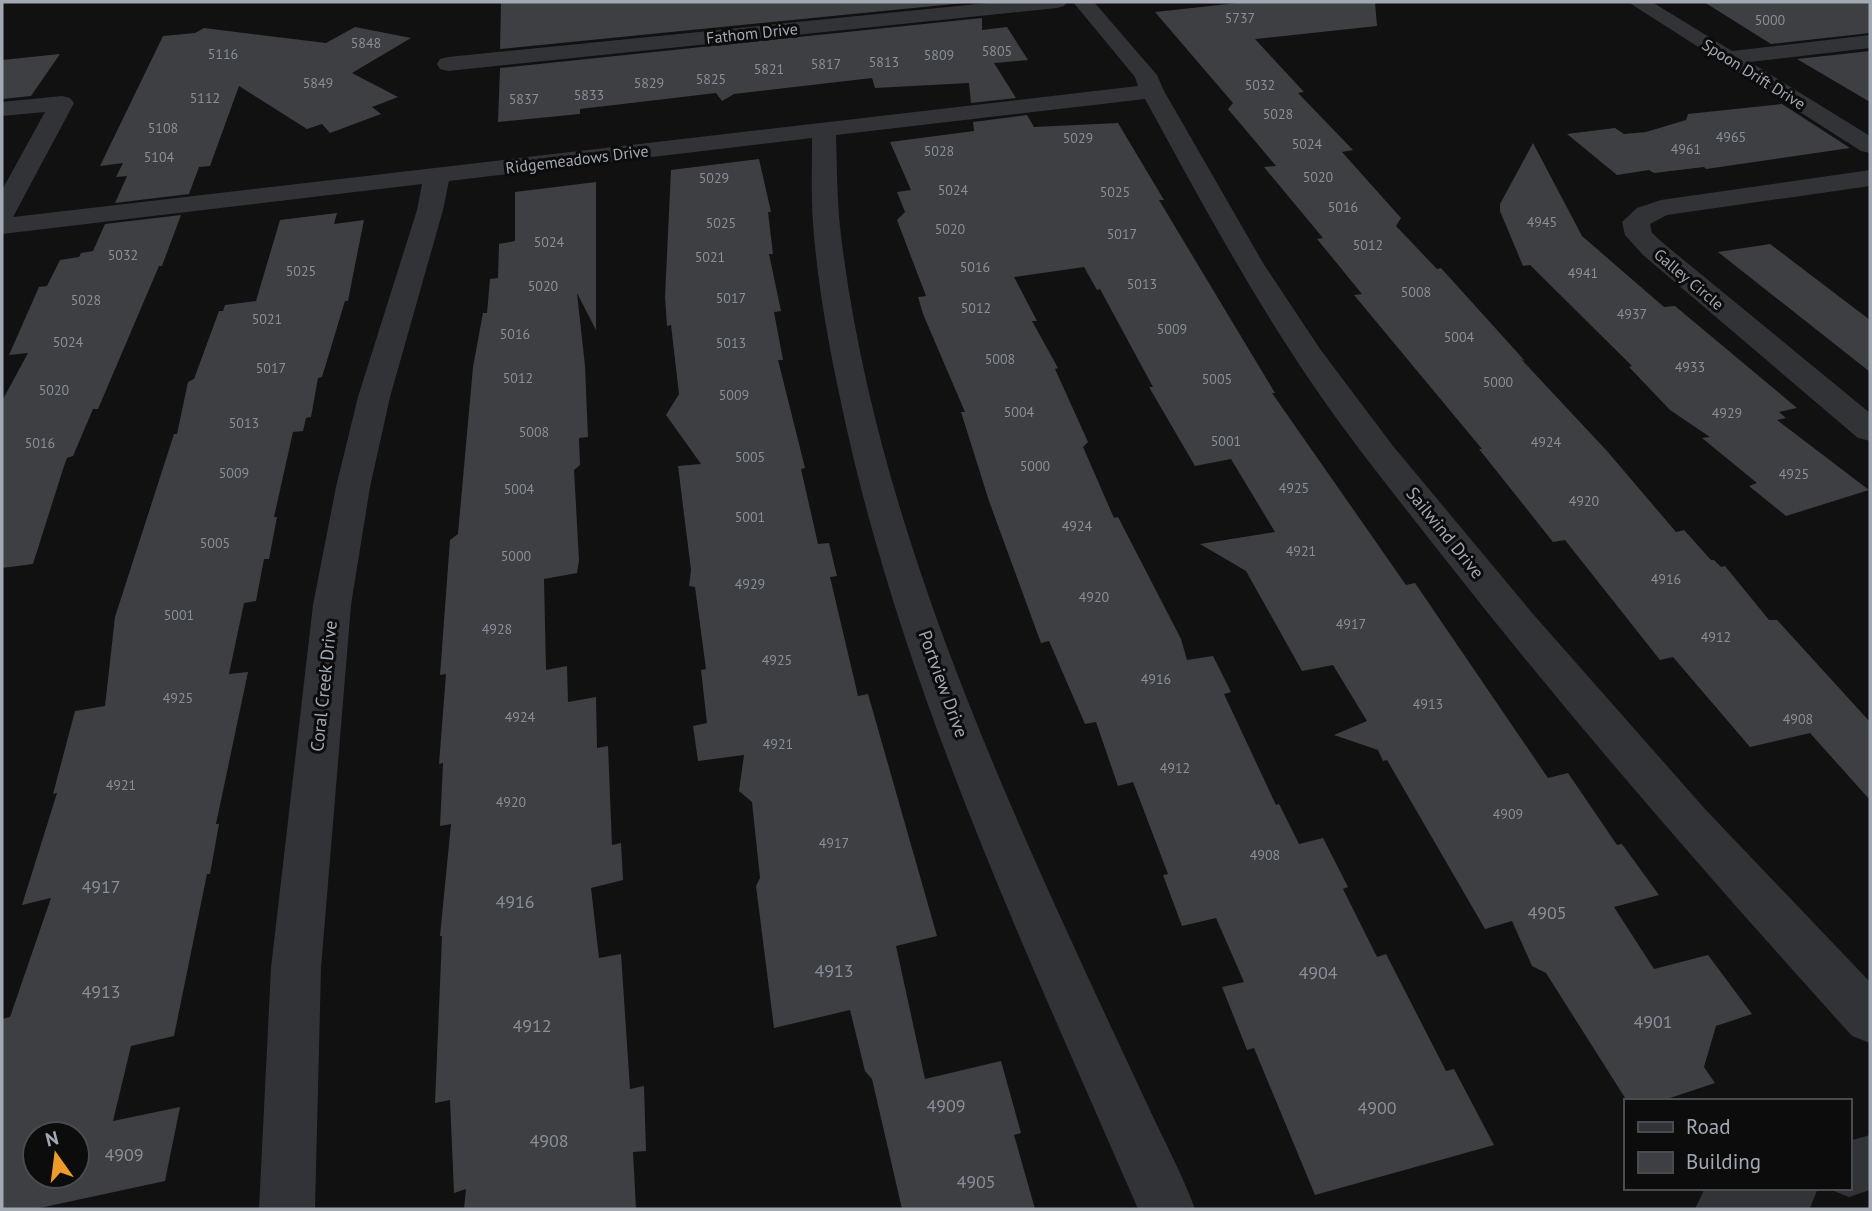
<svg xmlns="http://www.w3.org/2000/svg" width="1872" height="1211" font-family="'PT Sans',sans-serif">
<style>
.building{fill:#3d3f42;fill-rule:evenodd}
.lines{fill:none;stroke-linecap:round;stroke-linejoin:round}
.street{fill:#323337;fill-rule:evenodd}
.labels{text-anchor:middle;stroke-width:6;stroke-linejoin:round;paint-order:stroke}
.number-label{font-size:14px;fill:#898e97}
.far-street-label{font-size:16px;fill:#a2a9b3;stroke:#0c0c0d}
.street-label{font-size:18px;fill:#a2a9b3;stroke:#0c0c0d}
.near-number-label{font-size:18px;fill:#898e97}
</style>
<rect width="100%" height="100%" fill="#111112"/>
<!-- building -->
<path class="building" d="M501 2H974L500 49Z
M1247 2H1375L1377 26 1255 39 1304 92 1298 93 1353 150 1342 152 1401 218 1396 226 1437 269 1441 268 1525 361 1521 359 1607 451 1676 532 1684 530 1711 560H1714L1721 567 1725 566 1769 620H1777L1870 722V800L1810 733 1750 747 1673 657 1660 660 1565 540 1553 542 1479 449H1482L1354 295 1362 294 1317 239 1323 238 1264 167 1276 166 1228 109 1233 103 1155 12Z
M1704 2H1870V33L1771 44Z
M982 18V30L1007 27 1028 60 994 63 1016 98 971 103 969 83 875 88 872 78 734 94 722 101 716 93 580 109V114L498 122 500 68Z
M355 27 411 38 352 73 398 97 372 107 381 114 330 133 322 124 307 129 239 86 210 166 199 167 189 194 115 203 127 176 116 177 123 163 100 166 163 36 195 33 204 28 326 43Z
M1870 51V102L1797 59Z
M60 54 31 96 2 99V60Z
M1782 104 1850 148 1706 169 1704 167 1654 173 1649 170 1617 175 1567 134 1615 128 1624 134 1646 132 1686 120 1688 114Z
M1027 115 1034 127 1118 123 1164 200H1159L1275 393H1272L1406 585 1415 583 1548 778 1568 773 1617 845 1622 844 1659 895 1614 907 1654 969 1708 955 1752 1014 1716 1026 1704 1067 1715 1083 1661 1101H1627L1546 973 1532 966 1512 921 1485 929 1387 760 1383 761 1378 750 1334 735 1367 721 1333 665 1302 671 1246 571 1200 544 1275 532 1231 459 1195 466 1149 387H1153L1100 289 1097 290 1084 267 1014 277 1037 321H1032L1058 368 1055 369 1088 442 1083 447 1114 518 1118 517 1181 639 1187 660 1213 656 1231 692 1224 694 1276 805 1279 804 1299 844 1323 838 1348 887 1343 889 1377 957 1386 954 1446 1071 1454 1069 1494 1145 1315 1195 1254 1048 1247 1050 1222 987 1244 982 1216 918 1182 926 1163 875 1168 874 1133 782 1118 786 1096 722 1085 724 1049 641 1041 643 989 501 961 412H965L923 314 918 297 926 296 897 220 905 212 897 192 911 190 890 142 974 131 973 122Z
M1533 143 1582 236 1664 307 1675 306 1797 408 1779 412 1786 418 1777 420 1869 490 1786 516 1749 486 1757 483 1702 438 1710 437 1670 410 1629 367 1632 366 1530 265 1523 266 1500 211V204Z
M759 159 771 212H768L773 254H769L781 311 774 312 783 360H778L805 468 801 469 818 544 829 543 837 576 830 577 858 696 868 694 937 936 896 946 925 1079 1001 1061 1021 1133 1014 1135 1035 1209H902L872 1079 865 1071 850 1010 774 1028 756 886 760 878 752 802 739 791 744 755 698 761 693 726 707 723 701 670 706 669 695 587 689 586 691 570 678 466 701 464 666 415 679 394 671 325 667 326 665 297 671 170Z
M596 182V330L577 293 585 366 588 437 579 438 580 465 574 470 579 560 577 573 544 579 546 670 567 666 568 702 596 697 597 748 608 746 612 845 621 843 623 880 591 888 599 958 621 954 630 1089 644 1086 646 1151 633 1152 636 1209H464L466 1189 454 1193 450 1100 435 1103 442 936H440L451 824 440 826 443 763 439 764 446 674 440 675 450 540 458 534 473 367 483 313H487L490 279 498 278 499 244 515 241V192Z
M337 213 334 224 364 220 355 265 348 301H345L322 377 318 378 311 417 306 418 303 431 293 432 274 517H277L269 559H264L256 601 244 603 229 674 248 672 216 824H219L210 874H207L174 1036 131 1046 113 1121 180 1107 165 1181 35 1209H2V1019L10 1017 51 898 22 905 57 793 53 794 75 711 105 706 115 617 174 434H177L188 382 194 379 219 311H223L225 305 256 301 280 220ZM35 1134H77V1176H35Z
M181 215 162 266H159L98 409H93L73 456 67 458 64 466 33 564 2 568V401L28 353 9 355 39 287 47 286 60 260 79 257 81 253 93 251 105 224Z
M1770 244 1870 320V372L1718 252Z"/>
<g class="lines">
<!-- street -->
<path class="street" d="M998 2H1067L1064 6 1057 8 448 71 440 69 437 64 440 59 448 57Z
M1073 2H1094L1157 75 1164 91 1263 263 1320 349 1393 446 1533 614 1705 809 1870 982V1043L1852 1036C1713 882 1577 727 1449 564 1395 495 1340 428 1293 355 1239 272 1192 185 1145 99L836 135C837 166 837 197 840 227 869 480 970 720 1075 949 1101 1006 1128 1063 1155 1121 1169 1150 1184 1179 1195 1209H1138C1028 955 908 702 847 430 832 362 818 293 813 223 811 195 812 167 812 138L449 181 443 210 390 397 370 487 351 605 321 968 315 1209H259L271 968 313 605 336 487 358 397 417 210 422 184 2 234V190L45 112 2 116V102L62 96 70 98 74 103 13 217 1138 86 1135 77Z
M1628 2H1652L1732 51 1870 35V48L1750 62 1870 136V153L1861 151Z
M1870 170V186L1667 215 1650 224 1652 233 1663 243 1870 413V441L1858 438 1643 255 1625 235 1622 222 1637 208 1661 200Z
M1870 1135V1190L1849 1197 1829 1189 1849 1188V1141Z
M1705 1188H1818L1810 1208 1806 1209H1695Z"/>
</g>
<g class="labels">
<!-- number labels -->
<g class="number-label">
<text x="1240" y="23">5737</text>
<text x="1770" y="25">5000</text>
<text x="366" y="48">5848</text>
<text x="997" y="56">5805</text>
<text x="223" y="59">5116</text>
<text x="939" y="60">5809</text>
<text x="884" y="67">5813</text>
<text x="826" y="69">5817</text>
<text x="769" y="74">5821</text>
<text x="711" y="84">5825</text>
<text x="318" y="88">5849</text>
<text x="649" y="88">5829</text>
<text x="1260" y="90">5032</text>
<text x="589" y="100">5833</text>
<text x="205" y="103">5112</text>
<text x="524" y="104">5837</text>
<text x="1278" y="119">5028</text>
<text x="163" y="133">5108</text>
<text x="1731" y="142">4965</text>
<text x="1078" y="143">5029</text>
<text x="1307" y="149">5024</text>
<text x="1686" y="154">4961</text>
<text x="939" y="156">5028</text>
<text x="159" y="162">5104</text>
<text x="1318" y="182">5020</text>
<text x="714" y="183">5029</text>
<text x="953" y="195">5024</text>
<text x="1115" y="197">5025</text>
<text x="1343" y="212">5016</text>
<text x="1542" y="227">4945</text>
<text x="721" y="228">5025</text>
<text x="950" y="234">5020</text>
<text x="1122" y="239">5017</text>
<text x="549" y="247">5024</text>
<text x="1368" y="250">5012</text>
<text x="123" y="260">5032</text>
<text x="710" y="262">5021</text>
<text x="975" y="272">5016</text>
<text x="301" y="276">5025</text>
<text x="1583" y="278">4941</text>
<text x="1142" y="289">5013</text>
<text x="543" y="291">5020</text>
<text x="1416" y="297">5008</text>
<text x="731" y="303">5017</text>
<text x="86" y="305">5028</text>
<text x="976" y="313">5012</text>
<text x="1632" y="319">4937</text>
<text x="267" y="324">5021</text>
<text x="1172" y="334">5009</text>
<text x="515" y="339">5016</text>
<text x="1459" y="342">5004</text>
<text x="68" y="347">5024</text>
<text x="731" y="348">5013</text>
<text x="1000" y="364">5008</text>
<text x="1690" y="372">4933</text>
<text x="271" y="373">5017</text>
<text x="518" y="383">5012</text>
<text x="1217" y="384">5005</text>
<text x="1498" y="387">5000</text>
<text x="54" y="395">5020</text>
<text x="734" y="400">5009</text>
<text x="1019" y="417">5004</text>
<text x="1727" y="418">4929</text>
<text x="244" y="428">5013</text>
<text x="534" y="437">5008</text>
<text x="1226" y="446">5001</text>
<text x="1546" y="447">4924</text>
<text x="40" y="448">5016</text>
<text x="750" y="462">5005</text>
<text x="1035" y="471">5000</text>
<text x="234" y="478">5009</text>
<text x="1794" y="479">4925</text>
<text x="1294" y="493">4925</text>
<text x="519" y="494">5004</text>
<text x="1584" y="506">4920</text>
<text x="750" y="522">5001</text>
<text x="1077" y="531">4924</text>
<text x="215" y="548">5005</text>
<text x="1301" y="556">4921</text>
<text x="516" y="561">5000</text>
<text x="1666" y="584">4916</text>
<text x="750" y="589">4929</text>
<text x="1094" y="602">4920</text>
<text x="179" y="620">5001</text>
<text x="1351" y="629">4917</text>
<text x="497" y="634">4928</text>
<text x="1716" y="642">4912</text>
<text x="777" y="665">4925</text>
<text x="1156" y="684">4916</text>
<text x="178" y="703">4925</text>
<text x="1428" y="709">4913</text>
<text x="520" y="722">4924</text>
<text x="1798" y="724">4908</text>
<text x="778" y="749">4921</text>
<text x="1175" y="773">4912</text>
<text x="121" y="790">4921</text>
<text x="511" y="807">4920</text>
<text x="1508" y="819">4909</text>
<text x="834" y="848">4917</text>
<text x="1265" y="860">4908</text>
</g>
<!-- far-street labels -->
<g class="far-street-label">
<text transform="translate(752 33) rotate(-6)" y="6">Fathom Drive</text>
<text transform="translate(1754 74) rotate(32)" y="6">Spoon Drift Drive</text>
<text transform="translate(577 159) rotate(-7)" y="6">Ridgemeadows Drive</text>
<text transform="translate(1689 279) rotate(40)" y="6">Galley Circle</text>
</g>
<!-- street labels -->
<g class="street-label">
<text transform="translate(1445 533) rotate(51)" y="6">Sailwind Drive</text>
<text transform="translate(943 684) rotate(70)" y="6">Portview Drive</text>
<text transform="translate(324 686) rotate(-84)" y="6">Coral Creek Drive</text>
</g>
<!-- near-number labels -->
<g class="near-number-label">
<text x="101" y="893">4917</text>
<text x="515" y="908">4916</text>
<text x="1547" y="919">4905</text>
<text x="834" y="977">4913</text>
<text x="1318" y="979">4904</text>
<text x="101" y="998">4913</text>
<text x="1653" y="1028">4901</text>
<text x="532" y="1032">4912</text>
<text x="946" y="1112">4909</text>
<text x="1377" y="1114">4900</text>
<text x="549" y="1147">4908</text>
<text x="124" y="1161">4909</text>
<text x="976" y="1188">4905</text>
</g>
</g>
<!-- border -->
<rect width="1872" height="1211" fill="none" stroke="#a2a9b3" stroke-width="7"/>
<!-- legend -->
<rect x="1624" y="1099" width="228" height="91" fill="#0c0c0d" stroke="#484b4f" stroke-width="2"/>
<rect x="1638" y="1122" width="35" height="10" fill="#323337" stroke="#484b4f" stroke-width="2"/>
<text x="1686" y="1134" font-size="21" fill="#a2a9b3">Road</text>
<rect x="1638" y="1152" width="35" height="21" fill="#3d3f42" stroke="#484b4f" stroke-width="2"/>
<text x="1686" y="1169" font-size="21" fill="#a2a9b3">Building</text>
<!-- north arrow -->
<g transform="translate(56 1155) rotate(346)"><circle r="33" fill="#0c0c0d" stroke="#484b4f" stroke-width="2"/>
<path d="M0-5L12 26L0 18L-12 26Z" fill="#ed9b2d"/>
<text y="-10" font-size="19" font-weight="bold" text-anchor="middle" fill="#a2a9b3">N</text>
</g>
</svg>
